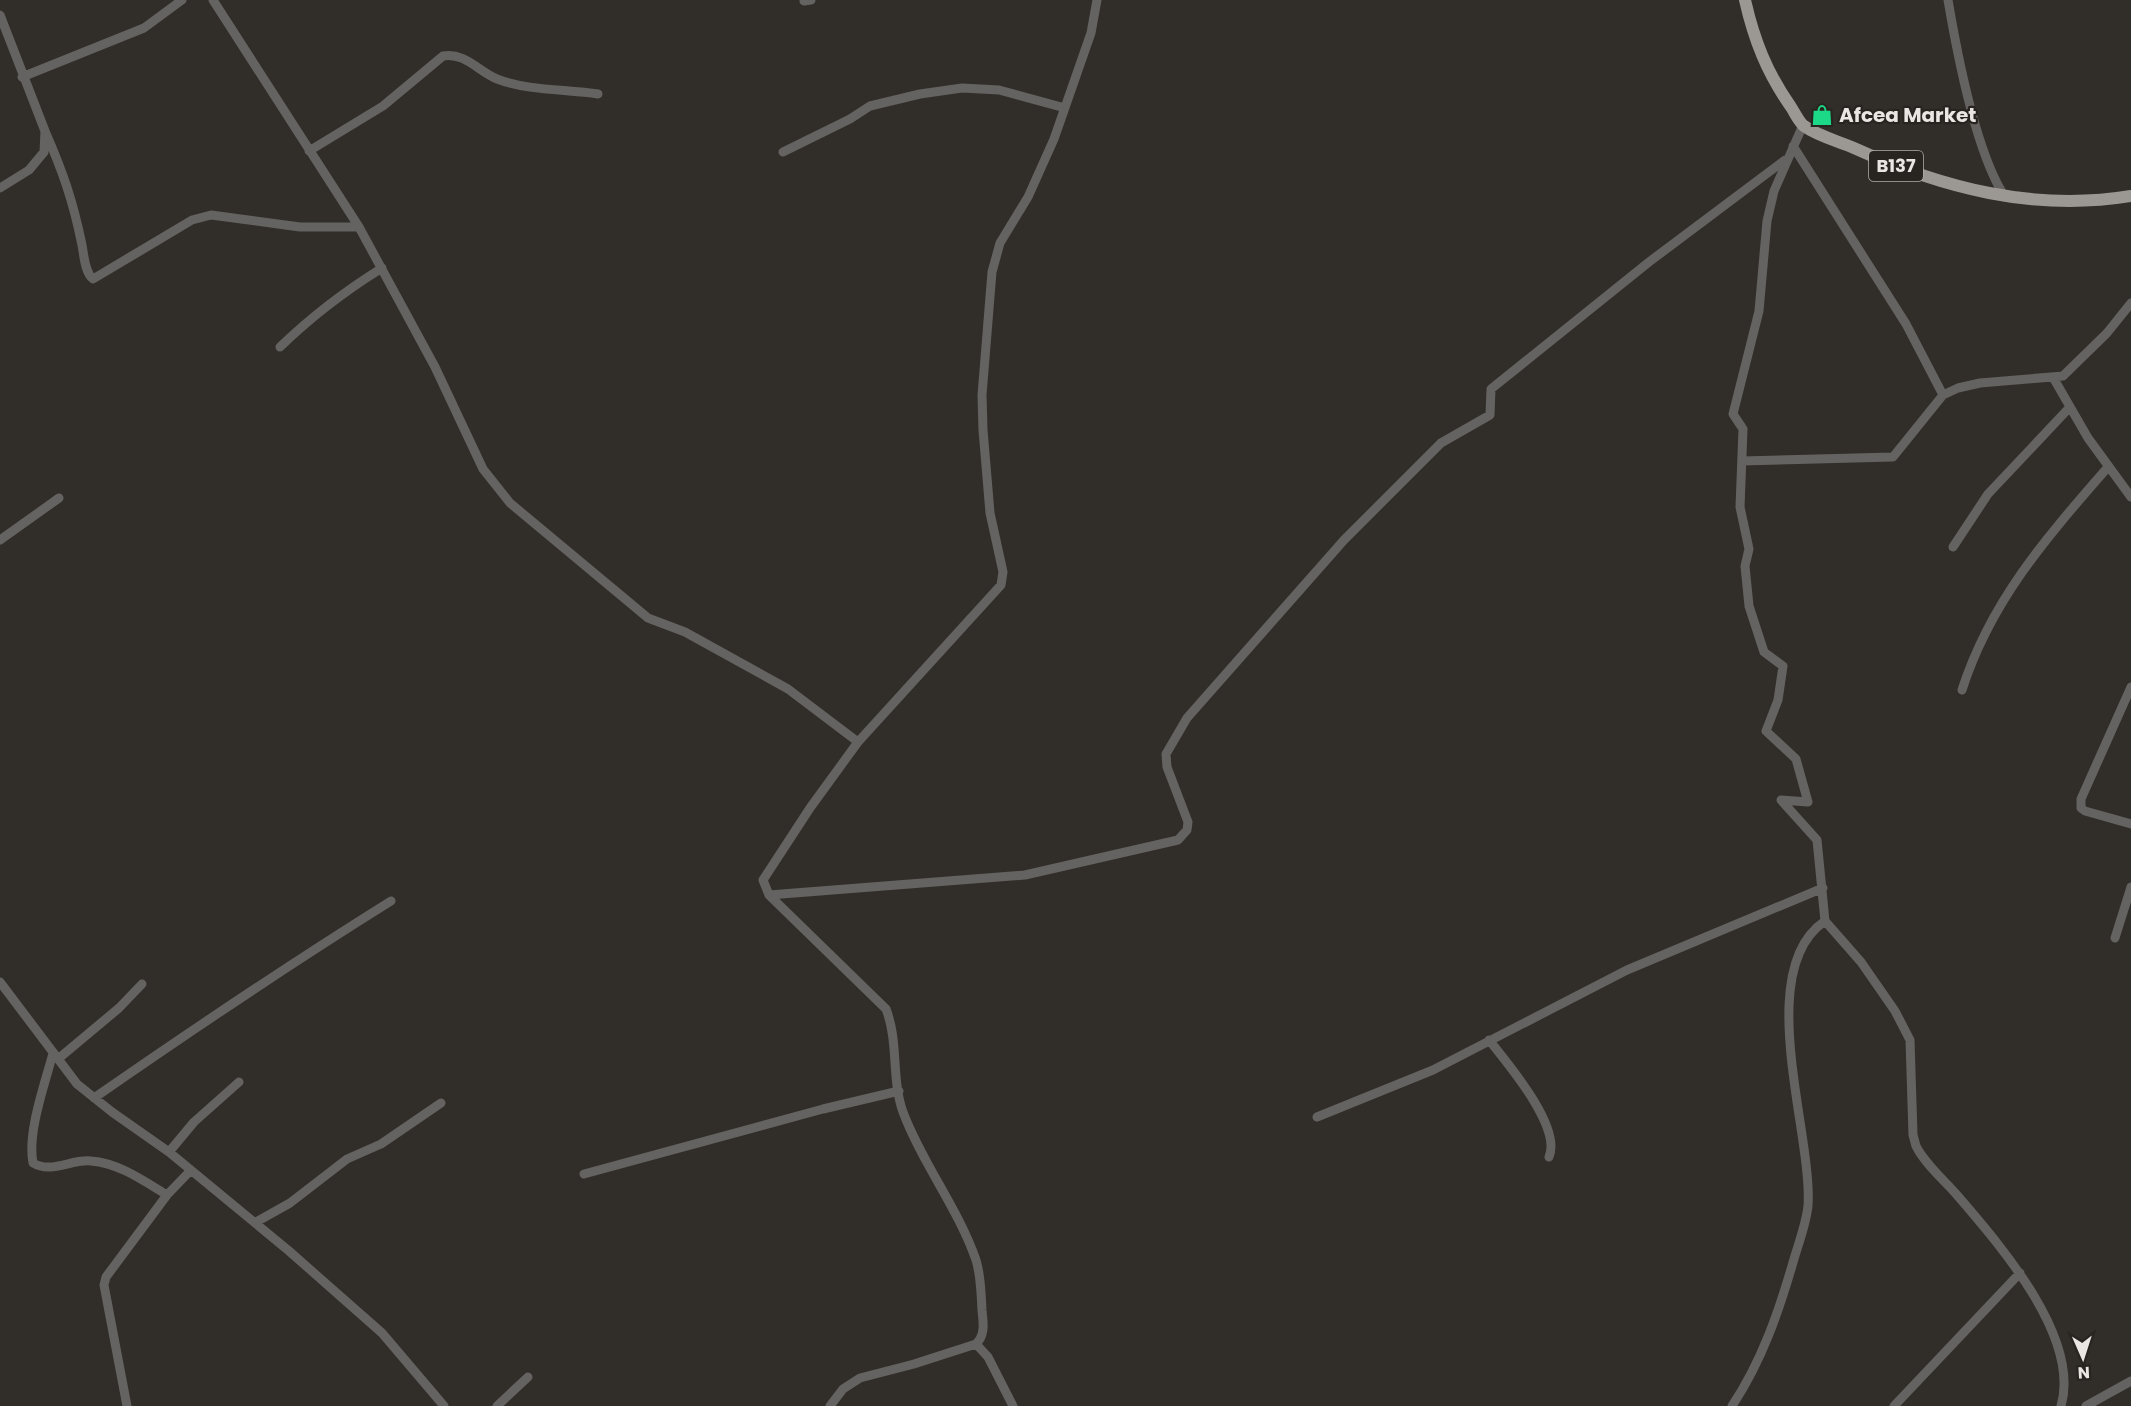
<svg xmlns="http://www.w3.org/2000/svg" width="2131" height="1406" font-family="Poppins,sans-serif">
<style>
.lines{fill:none;stroke-linecap:round;stroke-linejoin:round}
.minor{stroke:#656361;stroke-width:9}
.major{stroke:#9b9793;stroke-width:12}
.labels{text-anchor:middle;stroke-width:4.5;stroke-linejoin:round;paint-order:stroke}
.shield{fill:#282420;stroke:#afaca9;stroke-width:1.5}
.shield-label{font-size:18px;font-weight:bold;fill:#e9e6e4}
.poi-label{font-size:20px;font-weight:bold;fill:#e9e6e4;stroke:#282420;text-anchor:start}
</style>
<rect width="100%" height="100%" fill="#312e2a"/>
<g class="lines">
<!-- minor -->
<path class="minor" d="M213 0 359 227 435 367 483 469 510 503 648 618 685 632 788 689 858 742
M1948 0C1957 53 1976 153 2005 197
M804 1 811 0
M0 15 45 131 44 152 29 170 0 188
M22 77 144 28 182 0
M1803 125 1774 191 1767 221 1759 311 1733 414 1743 429 1740 507 1749 549 1745 566 1749 606 1764 652 1783 666 1778 700 1766 731 1796 759 1808 802 1781 800 1817 840 1825 921 1861 962 1895 1011 1910 1040 1913 1135 1916 1146C1925 1164 1944 1180 1957 1195 1999 1244 2081 1337 2061 1406
M45 131C63 172 73 201 82 245 84 256 85 273 93 279L192 220 211 215 300 227H359
M1793 146 1906 324 1943 395
M309 151 383 106 443 56C465 52 479 72 497 79 529 91 565 89 598 94
M783 152 850 119 870 106 920 94 962 88 999 90 1065 108
M280 347C312 316 345 291 382 268
M2054 379 2088 438 2131 497
M1742 461 1893 457 1943 395 1958 388 1980 383 2063 376 2107 333 2131 303
M0 540 59 498
M1953 547 1988 494 2070 407
M2131 687 2081 799V808L2085 811 2131 824
M1962 690C1991 600 2047 537 2108 467
M769 895 1025 875 1178 840 1187 830 1188 822 1167 767 1166 754 1187 718 1344 540 1441 443 1490 415 1491 389 1649 262 1785 160
M2115 938 2131 887
M0 982 77 1084 112 1112 169 1152 289 1251 382 1333 444 1406
M1489 1040C1508 1064 1562 1127 1549 1157
M53 1053C45 1084 27 1132 33 1163 51 1174 71 1159 91 1161 119 1163 144 1181 167 1195
M58 1059 119 1008 142 984
M94 1098C192 1030 290 964 391 901
M1317 1117 1433 1070 1627 970 1823 888
M169 1152 194 1122 239 1082
M584 1174 823 1109 899 1091
M256 1222 290 1203 347 1159 381 1144 441 1103
M976 1344 988 1357 1013 1406
M127 1406 104 1285 106 1277 167 1195 191 1170
M497 1406 528 1377
M830 1406 843 1389 860 1378 914 1364 976 1344C986 1334 983 1322 982 1310 981 1293 981 1276 976 1260 958 1208 922 1163 903 1112 891 1079 899 1042 886 1009L769 895 763 880 810 808 858 742 1001 585 1003 572 990 513 983 430 982 395 992 272 1000 243 1028 197 1054 139 1091 33 1097 0
M1732 1406C1762 1361 1779 1311 1794 1259 1799 1242 1806 1224 1808 1206 1813 1134 1752 970 1825 921
M1894 1406 2020 1273
M2086 1406 2131 1381"/>
<!-- major -->
<path class="major" d="M1745 0C1754 40 1767 73 1791 107 1795 113 1799 122 1804 126 1818 136 1838 141 1854 148 1942 188 2034 212 2131 196"/>
</g>
<!-- icons -->
<defs>
<symbol id="shop-bare" viewBox="-9 -9 18 18"><path d="M-5-2.5h2.3a2.7 3.5 0 0 1 5.4 0H5L5.5 6h-11ZM-1.5-2.5h3a1.5 2.3 0 0 0-3 0Z" fill="#1cd988" stroke="#282420" stroke-width="2.5" paint-order="stroke"/></symbol>
</defs>
<g fill-rule="evenodd">
<use href="#shop-bare" x="1807" y="100" width="30" height="30"/>
</g>
<g class="labels">
<!-- shield labels -->
<rect class="shield" x="1869" y="151" width="54" height="30" rx="4.5"/>
<g class="shield-label">
<text x="1896" y="172">B137</text>
</g>
<!-- poi labels -->
<g class="poi-label">
<text x="1839" y="122">Afcea Market</text>
</g>
</g>
<!-- north arrow -->
<g transform="translate(2083 1358) rotate(177)" stroke="#282420" stroke-width="4.5" paint-order="stroke">
<path d="M0-4.5L10 22L0 15L-10 22Z" fill="#e9e6e4"/>
<text y="-9" font-size="16" font-weight="bold" text-anchor="middle" fill="#e9e6e4">N</text>
</g>
</svg>
